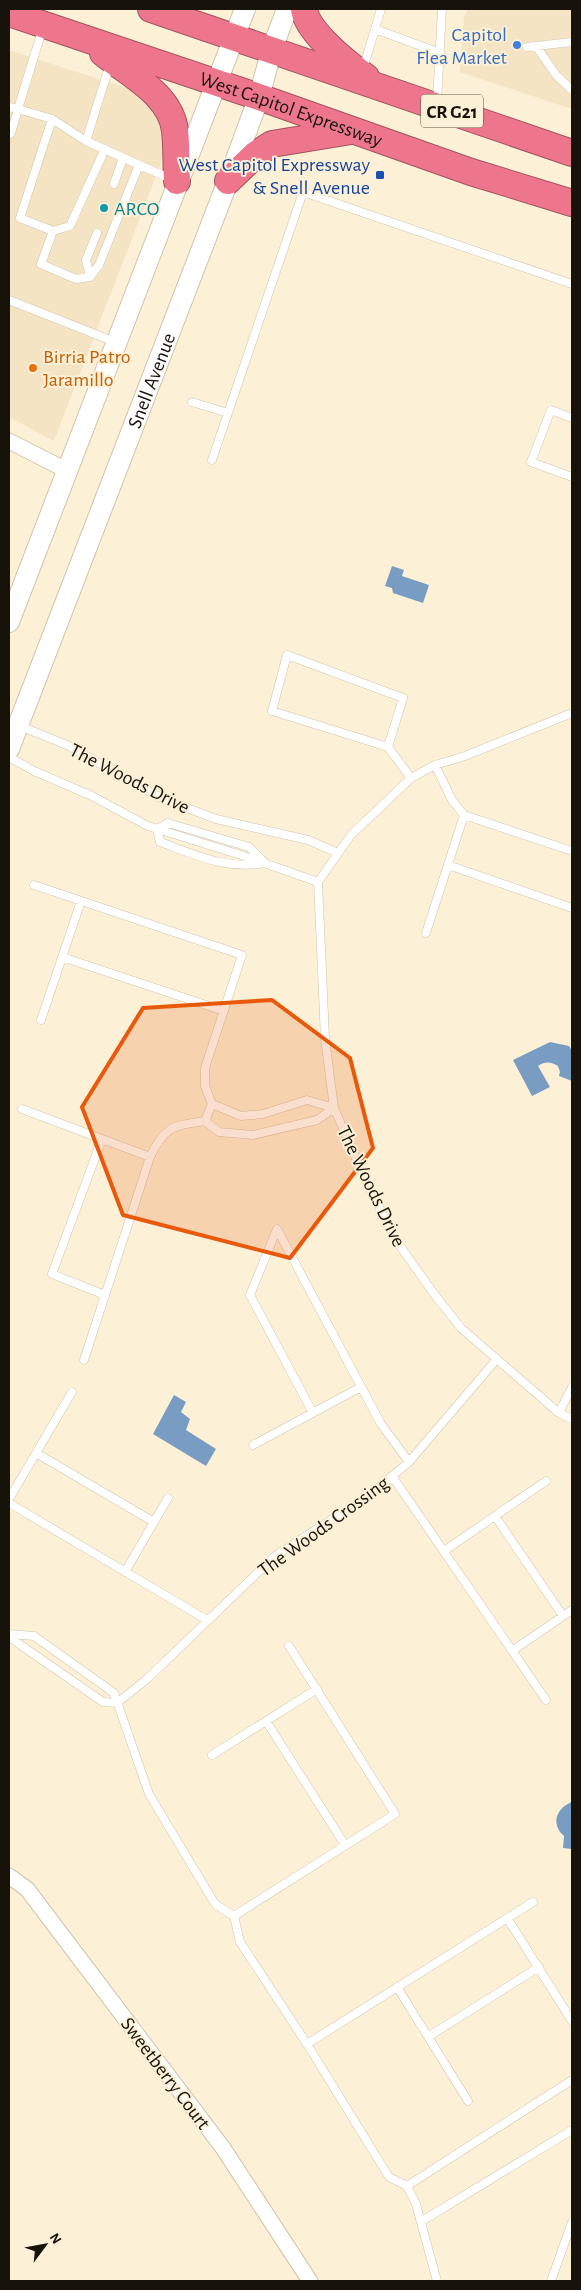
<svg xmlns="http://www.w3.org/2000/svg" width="581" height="2290" font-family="'Alegreya Sans',sans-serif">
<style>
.built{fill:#f4e4c4}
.water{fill:#799cc2}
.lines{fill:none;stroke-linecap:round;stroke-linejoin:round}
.lane-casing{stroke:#d0c4ac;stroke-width:9}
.street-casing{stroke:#d0c4ac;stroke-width:17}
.secondary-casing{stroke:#d0c4ac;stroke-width:22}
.highway-casing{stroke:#a2535e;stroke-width:28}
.lane{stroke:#fff;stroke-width:8}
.street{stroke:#fff;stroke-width:15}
.secondary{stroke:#fff;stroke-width:20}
.highway{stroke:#ed768c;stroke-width:26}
.marked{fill:#e8590c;fill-opacity:0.2;stroke:#e8590c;stroke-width:4;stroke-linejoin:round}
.shop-dot{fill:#3f7fe0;stroke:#fcf0d7;stroke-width:2}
.transit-dot{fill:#1a4fb4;stroke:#fcf0d7;stroke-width:2}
.culture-dot{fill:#0f9aa8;stroke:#fcf0d7;stroke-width:2}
.food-dot{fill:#e8710a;stroke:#fcf0d7;stroke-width:2}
.labels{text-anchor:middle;stroke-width:4;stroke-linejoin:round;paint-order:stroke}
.shield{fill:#fcf0d7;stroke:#5c5548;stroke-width:1}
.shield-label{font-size:19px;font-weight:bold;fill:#17120a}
.shop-label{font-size:20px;fill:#366cbe;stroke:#fcf0d7;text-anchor:end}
.street-label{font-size:20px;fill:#17120a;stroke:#fcf0d7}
.transit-label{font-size:20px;fill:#164399;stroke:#fcf0d7;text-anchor:end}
.culture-label{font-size:20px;fill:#0d838f;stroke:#fcf0d7;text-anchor:start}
.food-label{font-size:20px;fill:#c56008;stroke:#fcf0d7;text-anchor:start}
</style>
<rect width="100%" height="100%" fill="#fcf0d7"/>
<!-- built -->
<path class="built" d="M468 9H572V109L460 72 464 18Z
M9 50 183 106 54 441 11 418 9 415Z"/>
<!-- water -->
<path class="water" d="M392 566 404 570 402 576 429 585 423 603 393 593 392 588 385 586Z
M550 1042 569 1046 572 1051V1081L559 1076 560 1072 558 1066C551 1062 546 1061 538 1066L550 1087 532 1096 513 1060Z
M174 1395 186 1402 181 1412 190 1419 186 1430 216 1449 206 1466 153 1434Z
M572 1802V1849L563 1848 564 1836C550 1824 557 1807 572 1802Z"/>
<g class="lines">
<defs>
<path id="lane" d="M43 27 18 109 52 119 86 141
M375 29 440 53
M536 46 556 75 572 90
M527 47 572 42
M110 64 86 141 171 179
M363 69 381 9
M437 102 442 9
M9 107 18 109 11 133 9 135
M52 119 20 218 53 231 70 226 105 149
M114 184 123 158
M53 231 41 264 76 279 90 277 99 265 139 165
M90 277 86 260 97 233
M9 300 115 342
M192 402 228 413
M572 418 551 410 531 462 572 477
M212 460 303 192 572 284
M572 713 465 756 435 765 411 778 351 835 318 882 325 1038 334 1108 369 1188 398 1243 434 1294 461 1328 559 1413 572 1419
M20 726 67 745 161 798 216 819 308 840 338 853
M388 747 272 711 287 655 403 698 388 747 411 778
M9 757 34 771 92 796 148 826 241 855 318 882
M435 765 452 800 464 815 572 851
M168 823 249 847 265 863C226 870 196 855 160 842L157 829Z
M448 865 572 908
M34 885 242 955 205 1068V1086L212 1104 205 1121
M426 933 464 815
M62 957 224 1011
M41 1020 81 901
M212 1104 241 1116 263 1114 307 1100 334 1108
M22 1109 150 1157
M102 1139 52 1274 105 1295
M84 1360 150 1157C165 1126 172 1126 205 1121L219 1132 253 1135 317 1120 334 1108
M313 1413 250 1295 277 1229 381 1424 409 1462
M559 1413 572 1387
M253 1445 361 1387
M36 1453 154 1522
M392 1476 546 1700
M9 1499 72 1392
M9 1503 207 1620
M495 1516 563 1616
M444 1551 546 1481
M125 1572 168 1498
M9 1634 34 1636 114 1693 149 1794 215 1904 234 1916 240 1942 307 2044 389 2177 407 2186 416 2204 437 2281
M9 1637 103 1702 117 1703 147 1679 275 1556 371 1494 409 1462 496 1360
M512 1651 572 1610
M266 1721 345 1845
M212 1755 317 1689
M234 1916 395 1814 289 1646
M507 1918 572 2021
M397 1987 468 2101
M428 2037 539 1967
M307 2044 533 1902
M407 2186 572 2080
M422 2221 572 2130
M551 2281 572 2222"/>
<path id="street" d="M9 441 68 471
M9 1876 27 1889 223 2148 310 2281"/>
<g id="secondary">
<path d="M9 622 245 9"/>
<path id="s1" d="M9 749 228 181 259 97 272 49 287 9"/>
</g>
<g id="highway">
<path d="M151 9 572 153"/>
<path d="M304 9C307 32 348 64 366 77"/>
<path id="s2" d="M9 13 259 97 471 172 572 203"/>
<path d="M103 53C128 74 171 94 175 131 177 147 176 165 177 181"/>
<path d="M228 181 255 155 272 144 351 131"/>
</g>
</defs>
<!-- lane casing -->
<use href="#lane" class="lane-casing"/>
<!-- street casing -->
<use href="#street" class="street-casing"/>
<!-- secondary casing -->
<use href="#secondary" class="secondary-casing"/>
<!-- highway casing -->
<use href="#highway" class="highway-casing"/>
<!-- lane -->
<use href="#lane" class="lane"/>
<!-- street -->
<use href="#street" class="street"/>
<!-- secondary -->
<use href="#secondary" class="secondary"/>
<!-- highway -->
<use href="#highway" class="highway"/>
</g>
<!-- marked area -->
<path class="marked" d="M272 1000 350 1058 373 1148 290 1258 123 1215 82 1107 143 1008Z"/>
<!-- markers -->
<circle class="shop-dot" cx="517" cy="45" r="5"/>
<rect class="transit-dot" x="375" y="170" width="10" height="10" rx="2.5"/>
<circle class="culture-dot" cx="104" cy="208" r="5"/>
<circle class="food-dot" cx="33" cy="368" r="5"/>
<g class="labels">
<!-- shield labels -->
<rect class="shield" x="421" y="94.5" width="62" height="33" rx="4"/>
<g class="shield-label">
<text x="452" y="118">CR G21</text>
</g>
<!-- shop labels -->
<g class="shop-label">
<text x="507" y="41">Capitol<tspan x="507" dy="23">Flea Market</tspan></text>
</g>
<!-- street labels -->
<g class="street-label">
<text dy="7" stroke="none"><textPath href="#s2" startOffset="298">West Capitol Expressway</textPath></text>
<text dy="7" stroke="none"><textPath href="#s1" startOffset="395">Snell Avenue</textPath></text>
<text transform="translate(130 778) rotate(27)" y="7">The Woods Drive</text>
<text transform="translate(372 1186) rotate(64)" y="7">The Woods Drive</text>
<text transform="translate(323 1526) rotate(-36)" y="7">The Woods Crossing</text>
<text transform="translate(166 2073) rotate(53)" y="7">Sweetberry Court</text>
</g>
<!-- transit labels -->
<g class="transit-label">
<text x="370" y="171">West Capitol Expressway<tspan x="370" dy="23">&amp; Snell Avenue</tspan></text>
</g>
<!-- culture labels -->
<g class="culture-label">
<text x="114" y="215">ARCO</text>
</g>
<!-- food labels -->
<g class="food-label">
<text x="43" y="363">Birria Patro<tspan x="43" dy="23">Jaramillo</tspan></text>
</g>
</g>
<!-- border -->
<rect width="581" height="2290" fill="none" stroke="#17120a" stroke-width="20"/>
<!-- north arrow -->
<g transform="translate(45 2245) rotate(58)" stroke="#fcf0d7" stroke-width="4" paint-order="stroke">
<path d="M0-4L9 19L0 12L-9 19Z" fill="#17120a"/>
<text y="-8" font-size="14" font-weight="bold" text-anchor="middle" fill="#17120a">N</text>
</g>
</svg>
